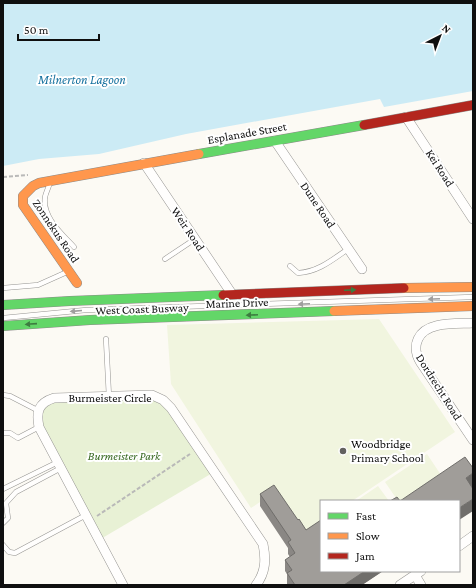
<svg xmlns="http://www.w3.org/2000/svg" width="476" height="588" font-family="'Crimson Pro',serif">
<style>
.green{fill:#e8f1d5}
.pitch{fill:#f1f5df}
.water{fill:#ccebf5}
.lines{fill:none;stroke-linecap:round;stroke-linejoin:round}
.lane-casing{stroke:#969592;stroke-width:5.5}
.street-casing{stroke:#969592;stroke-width:10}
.fast-casing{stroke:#8c8b89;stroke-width:10}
.slow-casing{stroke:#8c8b89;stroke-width:10}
.jam-casing{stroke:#8c8b89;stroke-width:10}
.path{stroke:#b9b9b8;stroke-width:2;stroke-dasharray:4 2;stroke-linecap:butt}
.lane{stroke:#fffefd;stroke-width:4.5}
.street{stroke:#fffefd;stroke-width:9}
.fast{stroke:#63d668;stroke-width:9}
.slow{stroke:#ff974d;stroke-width:9}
.jam{stroke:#b3261e;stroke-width:9}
.wall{fill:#8a8784}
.shaded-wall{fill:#706e6b}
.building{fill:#a09d99;stroke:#706e6b}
.oneway{fill:#3d7c40}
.oneway2{fill:#9f9e9e}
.poi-dot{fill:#62615f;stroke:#fff;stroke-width:1.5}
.labels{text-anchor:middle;stroke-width:4;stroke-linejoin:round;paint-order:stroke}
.street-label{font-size:12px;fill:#0f0f0f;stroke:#fff}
.poi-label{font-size:12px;fill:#0f0f0f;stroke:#fff;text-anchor:start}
.park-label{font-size:12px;font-style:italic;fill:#35671f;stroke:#fff}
.water-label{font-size:13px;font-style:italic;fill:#1973a0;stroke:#fff}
</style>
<rect width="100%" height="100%" fill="#fcfaf4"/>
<!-- green -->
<path class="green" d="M109 397 163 400 214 472 99 540 38 422 44 402Z"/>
<!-- pitch -->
<path class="pitch" d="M379 319 455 432 352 501H321V522L303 534 275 492 251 508 171 384 167 325Z
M427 454 441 475 402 501H398L385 482Z
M378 486 389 501H356Z"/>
<!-- water -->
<path class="water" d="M3 3H473V91L384 107 380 99 186 134 99 154 39 159 3 166Z"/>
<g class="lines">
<defs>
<path id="lane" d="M50 182C49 187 46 192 45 197 42 217 62 234 74 247
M165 259 195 239
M290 266 298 273C318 272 332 260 348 249
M3 288 38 285 67 272
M3 318 86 310 473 297
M106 339 109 397
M3 395 10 396 39 411
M3 433H10L18 438 39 427
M3 489 58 462
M3 523 8 518 6 503 16 492 61 468
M3 545 9 552 15 553 86 515"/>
<path id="street" d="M406 117 473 219
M275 141 362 269
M144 163 232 294
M473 323C456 324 426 321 418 339 414 348 416 355 421 363L473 440
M459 546 473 536
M415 575 421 585
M123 585 39 427C36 412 38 403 54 398L152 395 163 400 171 408 263 544C266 559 266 572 256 585
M400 585 421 571"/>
<path id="fast" d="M199 154 364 125
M3 305 70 301 223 295
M3 326 90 320 334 311"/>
<path id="slow" d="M77 283 23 205V196L33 186 39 183 199 154
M404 288 473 287
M334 311 473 306"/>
<path id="jam" d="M364 125 473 105
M223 295 404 288"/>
</defs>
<!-- lane casing -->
<use href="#lane" class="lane-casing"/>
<!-- street casing -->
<use href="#street" class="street-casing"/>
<!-- fast casing -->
<use href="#fast" class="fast-casing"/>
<!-- slow casing -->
<use href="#slow" class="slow-casing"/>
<!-- jam casing -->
<use href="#jam" class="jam-casing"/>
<!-- path -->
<path class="path" d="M3 177 28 175
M97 516 190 454"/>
<!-- lane -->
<use href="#lane" class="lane"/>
<!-- street -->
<use href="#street" class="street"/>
<!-- fast -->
<use href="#fast" class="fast"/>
<!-- slow -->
<use href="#slow" class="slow"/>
<!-- jam -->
<use href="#jam" class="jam"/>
</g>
<!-- wall -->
<path class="wall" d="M260 494 298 520 306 530 383 571 362 585H287V574L285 571V560L290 557 288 554V548L260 506Z"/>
<!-- shaded-wall -->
<path class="shaded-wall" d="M473 473V485L466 490V478Z
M473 499V511L459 520V508Z
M365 571H383L362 585H344Z"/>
<!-- building -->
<path class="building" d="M465 457 473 468V473L466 478 473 489V499L459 508V501H390L397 497 400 501Z
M274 485 298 520 299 519 306 530 321 520V571H365L344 585H295L287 573 292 570 285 560 295 553 288 542 291 540 260 494Z"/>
<!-- one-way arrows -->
<defs><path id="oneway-solid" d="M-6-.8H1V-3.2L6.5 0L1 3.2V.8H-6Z"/></defs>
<g class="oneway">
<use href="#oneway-solid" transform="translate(350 290) rotate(-2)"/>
<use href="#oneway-solid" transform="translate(252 315) rotate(178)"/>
<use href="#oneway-solid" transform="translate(31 324) rotate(176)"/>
</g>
<g class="oneway2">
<use href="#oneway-solid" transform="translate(434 299) rotate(178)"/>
<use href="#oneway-solid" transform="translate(304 304) rotate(178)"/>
<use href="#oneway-solid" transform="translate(76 311) rotate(175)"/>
</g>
<!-- markers -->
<circle class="poi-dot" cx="343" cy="451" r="4"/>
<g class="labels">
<!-- street labels -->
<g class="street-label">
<text transform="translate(247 133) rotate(-10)" y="4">Esplanade Street</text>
<text transform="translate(440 168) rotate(57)" y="4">Kei Road</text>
<text transform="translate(318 205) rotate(56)" y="4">Dune Road</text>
<text transform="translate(188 229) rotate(56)" y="4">Weir Road</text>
<text transform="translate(56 231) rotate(56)" y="4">Zonnekus Road</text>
<text transform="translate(237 303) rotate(-2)" y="4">Marine Drive</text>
<text transform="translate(142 309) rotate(-2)" y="4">West Coast Busway</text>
<text transform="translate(439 387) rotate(58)" y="4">Dordrecht Road</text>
<text x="110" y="402">Burmeister Circle</text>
</g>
<!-- poi labels -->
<g class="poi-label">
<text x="351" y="448">Woodbridge<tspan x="351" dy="14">Primary School</tspan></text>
</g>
<!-- park labels -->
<g class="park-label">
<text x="124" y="460">Burmeister Park</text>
</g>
<!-- water labels -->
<g class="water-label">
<text x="82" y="84">Milnerton Lagoon</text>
</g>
</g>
<!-- border -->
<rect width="476" height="588" fill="none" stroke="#0f0f0f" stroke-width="8"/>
<!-- legend -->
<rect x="320" y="500" width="140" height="72" fill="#ffffff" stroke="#9f9f9f"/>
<rect x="328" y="513" width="20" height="6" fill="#63d668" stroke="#9f9f9f"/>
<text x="356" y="520" font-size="12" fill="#0f0f0f">Fast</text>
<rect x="328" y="533" width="20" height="6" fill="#ff974d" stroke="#9f9f9f"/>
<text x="356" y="540" font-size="12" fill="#0f0f0f">Slow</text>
<rect x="328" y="553" width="20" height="6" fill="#b3261e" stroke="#9f9f9f"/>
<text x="356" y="560" font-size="12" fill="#0f0f0f">Jam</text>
<!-- north arrow -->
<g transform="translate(440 36) rotate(42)" stroke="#ffffff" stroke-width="3" paint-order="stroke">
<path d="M0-3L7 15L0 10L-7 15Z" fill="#0f0f0f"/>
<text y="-6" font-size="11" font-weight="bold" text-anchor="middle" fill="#0f0f0f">N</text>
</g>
<!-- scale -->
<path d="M18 34v6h81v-6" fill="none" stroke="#0f0f0f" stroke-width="2"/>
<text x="24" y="34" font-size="12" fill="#0f0f0f" stroke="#ffffff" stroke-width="3" paint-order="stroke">50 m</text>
</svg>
